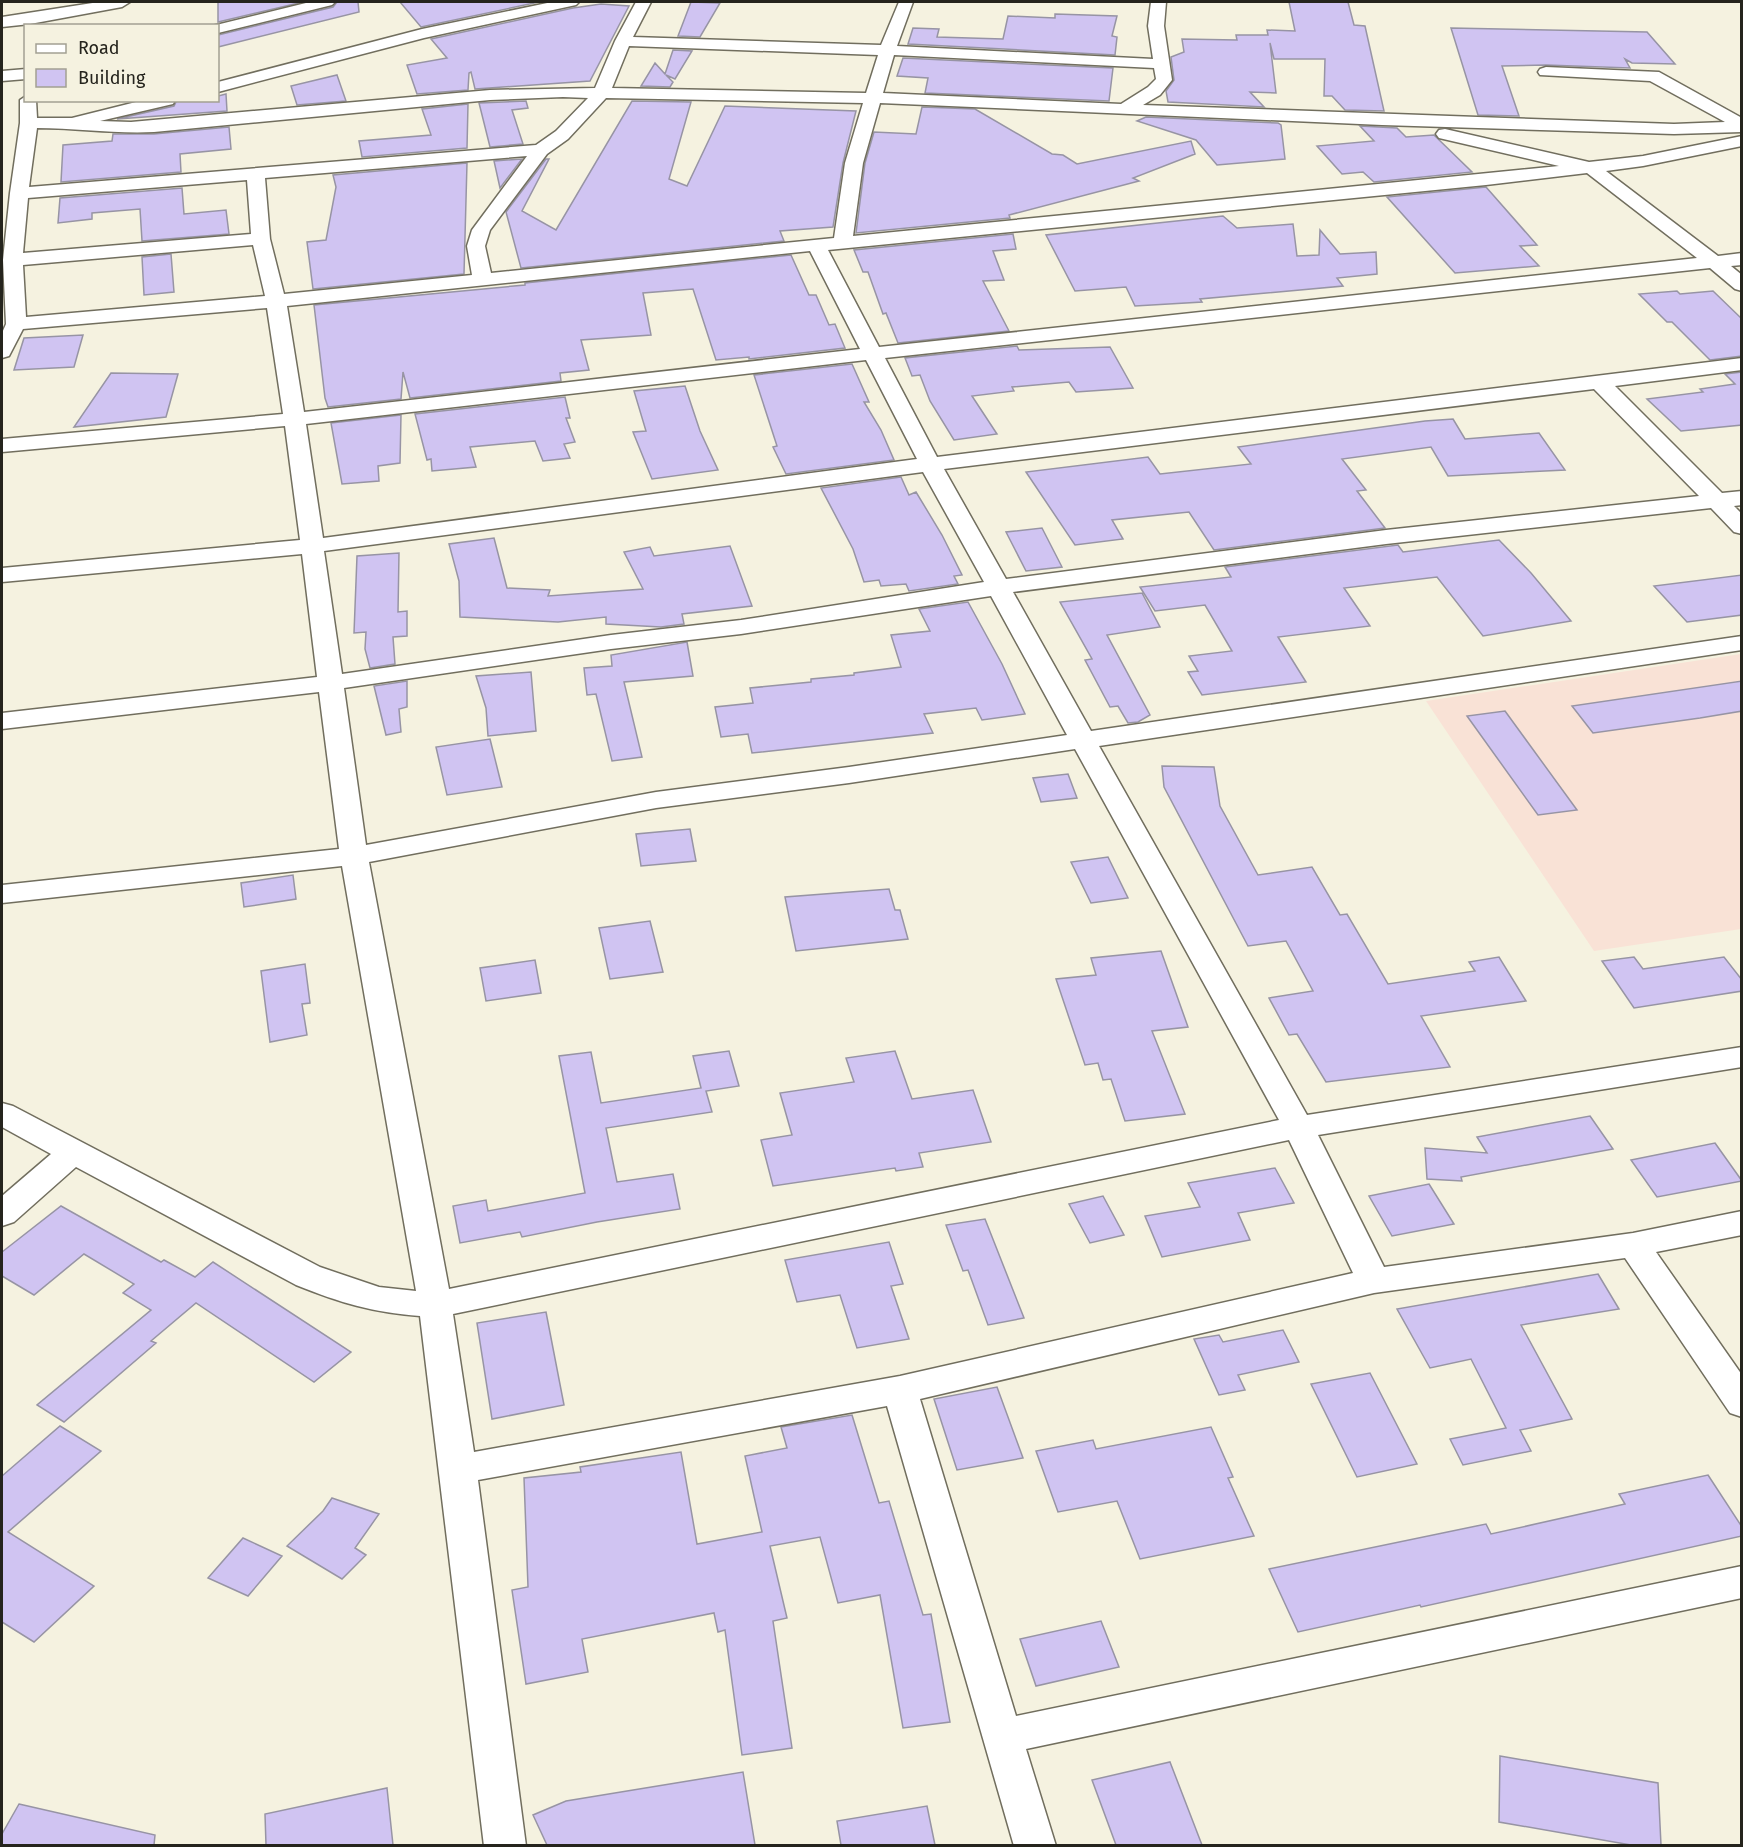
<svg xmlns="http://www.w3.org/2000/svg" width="1743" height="1847" font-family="'Fira Sans',sans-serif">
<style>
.education{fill:#f9e2d6}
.building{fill:#d0c4f2;stroke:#9794a4;stroke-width:1.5}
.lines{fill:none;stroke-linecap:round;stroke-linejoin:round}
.minor-casing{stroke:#716e5e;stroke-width:3}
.minor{fill:#fff;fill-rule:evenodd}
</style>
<rect width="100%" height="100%" fill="#f5f2e0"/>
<!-- education -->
<path class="education" d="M1741 654V929L1594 951 1426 701Z"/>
<!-- building -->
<path class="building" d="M218 2H303L218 22Z
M337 2H358L359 12 218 47V35L333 7Z
M400 2H539L421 27Z
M691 2 720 3 700 37 678 36Z
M1289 2H1348L1354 25 1365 26 1384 111 1345 110 1332 96H1324L1325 59H1274L1270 43 1276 93 1250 92 1264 107 1168 102 1166 91 1174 80 1171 57 1184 52 1182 39 1237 40 1236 35H1268L1267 30 1295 31Z
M601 4 629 6 590 81 475 89 471 72 469 73 468 90 417 94 407 65 447 58 431 39 573 8Z
M1055 14 1117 16 1112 36 1117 37 1115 55 908 44 913 28 939 29 937 37 1003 39 1008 16 1055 18Z
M1451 28 1647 32 1675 64 1632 63 1625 59 1630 68 1546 65 1502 66 1519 116 1478 115Z
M673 50 692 51 675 79 666 75 673 82 670 87 641 86 655 63 665 74Z
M903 58 1113 68 1109 101 925 93 928 78 897 76Z
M337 75 346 101 297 105 291 86Z
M226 94 227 111 117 119 174 106 177 100H218V96Z
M526 101 528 108 512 110 523 144 490 147 479 103Z
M632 101 691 102 669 179 687 186 725 106 856 111 843 163 833 227 780 231 784 241 521 268 506 212 546 159H549L522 211 556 230Z
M468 104 467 148 362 157 359 141 431 135 422 109Z
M922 107 975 109 1052 154 1063 155 1077 164 1191 141 1195 154 1133 178 1139 181 1009 215 1010 218 856 233 865 163 874 132 916 134Z
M1146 117 1278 123 1281 125 1285 159 1217 165 1196 140 1137 121Z
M1360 126 1397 128 1406 137 1434 135 1472 172 1374 182 1363 172 1342 174 1317 146 1374 141Z
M229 127 231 149 180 154 181 172 61 182 63 145 112 141 113 134H154Z
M522 159 500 188 494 161Z
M467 163 464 274 313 289 307 242 326 240 336 187 333 175Z
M1486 187 1537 245 1520 246 1539 266 1455 273 1387 197Z
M182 188 184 214 226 210 229 234 142 241 140 209 92 213V219L58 223 60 198Z
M1223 216 1237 228 1293 224 1297 256 1319 255 1320 230 1340 254 1376 252 1377 274 1337 278 1343 286 1200 299 1202 302 1135 306 1126 287 1075 291 1046 235Z
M1013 234 1016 249 993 251 1004 280 983 281 1009 331 898 343 886 313 883 314 868 272H863L854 250Z
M171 254 174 292 144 295 142 257Z
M791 255 809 295H816L829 325 835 324 845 348 749 359V357L716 360 693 289 643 293 651 335 581 340 589 370 560 373 561 381 410 398 403 372 401 399 328 407 325 398 314 305 525 285V283Z
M1677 291 1680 294 1713 291 1742 319V356L1710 360 1672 322H1667L1639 294Z
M83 335 74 367 14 370 24 338Z
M1017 346 1019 350 1110 347 1133 388 1076 392 1069 382 1012 387 1014 391 972 396 997 434 954 440 930 401 920 375 912 376 905 358Z
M852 364 869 402H864L881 430 894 460 786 474 773 447 777 446 754 375Z
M1742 372V425L1681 431 1647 399 1703 392 1700 389 1735 384 1725 374Z
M111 373 178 374 166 417 74 427Z
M685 386 700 431 718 470 652 479 633 432 646 431 634 391Z
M565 397 570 418H566L575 442 564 444 570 458 543 461 535 441 470 447 476 467 432 471 431 459 427 460 415 414Z
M401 415 400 463 378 466 379 481 342 484 331 423Z
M1453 419 1465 439 1539 433 1565 470 1448 476 1431 447 1342 459 1366 490 1357 491 1385 528 1214 550 1189 512 1112 520 1123 539 1075 545 1026 472 1148 457 1160 474 1251 464 1238 447 1425 421Z
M901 477 909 495 916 492 942 535 962 575 954 576 958 584 909 591 906 584 881 586 879 580 864 582 853 549 821 488Z
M1042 528 1062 567 1026 571 1006 532Z
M494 538 507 588 550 590 548 596 643 589 624 552 650 547 654 556 730 546 752 606 682 614 684 624 661 627 606 624V617L558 622 460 617 459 581 449 544Z
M1499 540 1531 573 1571 621 1483 636 1437 577 1344 588 1370 626 1278 637 1306 682 1202 695 1188 672 1198 671 1189 656 1232 651 1205 605 1155 611 1140 587 1231 577 1225 567 1398 545 1403 552Z
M399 553 398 612 407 611V636L393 637 395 664 370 668 365 649 366 632 354 633 357 556Z
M1742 575V615L1687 622 1654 586Z
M1142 593 1160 627 1107 635 1150 715 1138 722 1128 723 1118 706 1110 707 1085 660 1092 659 1060 602Z
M968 602 1002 664 1025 714 982 720 976 708 924 714 933 733 752 753 748 734 721 737 715 707 753 703 750 688 811 682V679L854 675V673L901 667 891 635 930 631 919 609Z
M687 642 693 676 624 682 642 757 612 761 596 694 587 695 584 668 612 666 611 655Z
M531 672 536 731 488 736 486 708 476 676Z
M407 681V707L399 709 401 732 386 735 374 686Z
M1742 681V711L1700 718 1593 733 1572 706Z
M1505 711 1577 810 1538 815 1467 716Z
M490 739 502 787 447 795 436 747Z
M1162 766 1214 767 1220 806 1258 875 1312 867 1340 915 1347 914 1388 984 1475 971 1469 962 1499 957 1526 1001 1421 1016 1450 1067 1326 1082 1297 1034 1289 1035 1269 998 1313 991 1286 941 1248 946 1164 787Z
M1068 774 1077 798 1041 802 1033 778Z
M690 829 696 861 641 866 636 834Z
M1108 857 1128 898 1091 903 1071 862Z
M293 875 296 899 244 907 241 883Z
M889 889 895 910H900L908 939 796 951 785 897Z
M650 921 663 972 610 979 599 928Z
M1161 951 1188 1027 1152 1031 1185 1114 1125 1121 1111 1079 1103 1080 1098 1063 1085 1065 1056 979 1096 975 1091 958Z
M1634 957 1643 969 1724 957 1742 980V991L1634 1008 1602 961Z
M535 960 541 993 486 1001 480 968Z
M305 964 310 1003 302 1004 307 1035 270 1042 261 971Z
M729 1051 739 1086 706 1091 712 1112 606 1128 617 1182 673 1174 680 1209 597 1222 522 1237 520 1232 460 1243 453 1206 486 1200 488 1211 585 1193 559 1056 591 1052 601 1103 701 1088 693 1056Z
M895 1051 912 1099 973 1090 991 1142 919 1153 923 1167 896 1171 895 1168 773 1186 761 1140 792 1135 780 1093 854 1082 846 1058Z
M1590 1116 1613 1149 1461 1177 1462 1181 1427 1179 1425 1148 1487 1153 1477 1137Z
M1715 1143 1742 1181 1657 1197 1631 1160Z
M1275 1168 1294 1203 1238 1213 1250 1240 1162 1257 1145 1216 1200 1207 1188 1183Z
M1429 1184 1454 1224 1392 1236 1369 1196Z
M1103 1196 1124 1235 1090 1243 1069 1204Z
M61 1206 161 1262 164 1260 195 1277 213 1262 351 1352 314 1382 196 1303 151 1341 156 1343 64 1422 37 1405 151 1310 123 1293 134 1284 84 1254 34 1295 2 1276V1252Z
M985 1219 1024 1318 988 1325 968 1270 963 1271 946 1225Z
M889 1242 903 1284 891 1286 909 1339 857 1348 840 1295 797 1302 785 1260Z
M1598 1274 1619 1309 1521 1325 1572 1419 1520 1430 1531 1451 1463 1465 1450 1439 1506 1428 1471 1359 1430 1368 1397 1309Z
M546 1312 564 1405 492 1419 477 1323Z
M1283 1330 1299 1362 1238 1375 1245 1390 1219 1395 1194 1339 1219 1335 1223 1342Z
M1370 1373 1417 1464 1357 1477 1311 1384Z
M997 1387 1023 1458 957 1470 934 1399Z
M852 1415 879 1503 889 1501 923 1615 931 1614 950 1722 903 1728 880 1595 838 1603 820 1537 770 1546 787 1618 773 1621 792 1748 742 1755 725 1630 718 1632 714 1613 582 1639 588 1672 526 1684 512 1590 528 1587 524 1478 581 1472 580 1467 681 1452 697 1544 762 1532 745 1456 787 1448 781 1427Z
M60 1426 101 1451 8 1532 94 1586 34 1642 2 1622V1476Z
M1211 1427 1233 1477 1228 1478 1254 1536 1140 1559 1117 1501 1058 1512 1036 1451 1093 1440 1096 1449Z
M1708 1475 1742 1527V1536L1421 1607 1420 1605 1298 1632 1269 1569 1486 1524 1491 1534 1625 1504 1619 1494Z
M332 1498 379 1514 355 1548 366 1555 342 1579 287 1546 323 1511Z
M243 1538 282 1556 248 1596 208 1578Z
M1101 1621 1119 1667 1036 1686 1020 1639Z
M1500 1756 1658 1783 1661 1845H1631L1499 1822Z
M1170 1762 1202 1845H1116L1092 1780Z
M743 1772 755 1845H547L533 1815 566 1801Z
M387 1788 393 1845H266L265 1814Z
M19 1804 155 1835 154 1845H2V1834Z
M927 1806 935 1845H841L837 1821Z"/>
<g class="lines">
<defs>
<path id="minor" d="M99 2H130L122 7 30 24 2 27V17Z
M310 2H335L332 5 218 33V26H212Z
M552 2H579L576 5 424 38 218 92V82L422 29Z
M636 2H651L633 37 881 45 899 2H913L897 46 1153 59 1148 26 1151 2H1166L1164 26 1172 80 1160 95 1143 105 1674 124 1725 122 1650 81 1540 75 1538 72 1540 69 1546 67 1659 72 1742 118V132L1674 134 1382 125 880 103 863 163 853 236 1559 166 1439 138 1436 134 1439 130 1445 129 1589 162 1643 156 1742 136V146L1643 166 1606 171 1718 256 1742 253V265L1731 266 1742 275V291L1735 289 1710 268 885 358 937 457 1742 358V370L1615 386 1722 493 1742 491V505L1734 506 1742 514V534L1734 532 1711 508 1386 544 1013 592 1091 731 1742 636V650L1099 746 1307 1115 1742 1047V1067L1318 1135 1384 1267 1633 1233 1742 1211V1235L1656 1252 1742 1375V1417L1730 1413 1625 1258 1374 1293 920 1399 1016 1716 1742 1566V1598L1026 1749 1056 1846H1014L887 1406 478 1480 526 1846H484L420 1316C371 1312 341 1303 296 1285L76 1167 14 1222 2 1226V1196L51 1154 2 1127V1103L13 1106 320 1267 379 1287 416 1291 342 866 2 903V885L339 849 319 692 2 729V713L317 677 302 554 2 582V568L300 540 285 426 2 452V439L283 414 267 308 23 329 9 356 2 358V333L6 324 3 260 10 193 20 123V100L26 96V100H36L37 118H72L144 100H175L173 104 100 121 131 122 490 90 595 88 615 41ZM629 46 878 55 866 93 612 88ZM894 55 1154 68 1156 79 1148 87 1121 104 883 93ZM563 97 588 98 556 131 536 145 29 187 37 128C76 128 115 134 154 132L490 100ZM606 98 863 103 845 163 834 238 491 273 485 246 490 230 547 154 568 139ZM527 156 472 230 467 246 472 275 284 294 270 239 265 178ZM1587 173 1697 258 879 347 828 250 1486 185ZM247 180 251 234 23 253 28 198ZM253 245 265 296 26 317 23 265ZM810 251 860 349 304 412 287 306ZM866 360 917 459 323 538 306 424ZM1594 389 1699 496 1386 530 1006 579 944 469ZM923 472 984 582 741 620 611 635 342 674 324 551ZM991 596 1067 735 849 767 656 792 366 845 344 688 611 649 741 634ZM1075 749 1279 1120 449 1289 369 862 656 808 849 783ZM1289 1140 1353 1273 900 1376 474 1452 453 1314Z
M26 69V79L2 81V71Z"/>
</defs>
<!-- minor casing -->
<use href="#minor" class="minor-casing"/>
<!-- minor -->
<use href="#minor" class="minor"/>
</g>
<!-- border -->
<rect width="1743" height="1847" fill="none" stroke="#25241d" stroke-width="6"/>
<!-- legend -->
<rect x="24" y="24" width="195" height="78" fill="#f5f2e0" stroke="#a2a092" stroke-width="1.5"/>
<rect x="36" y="44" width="30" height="9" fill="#ffffff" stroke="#a2a092" stroke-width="1.5"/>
<text x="78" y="54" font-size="18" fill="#25241d">Road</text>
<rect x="36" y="69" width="30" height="18" fill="#d0c4f2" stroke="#a2a092" stroke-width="1.5"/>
<text x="78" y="84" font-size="18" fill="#25241d">Building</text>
</svg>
